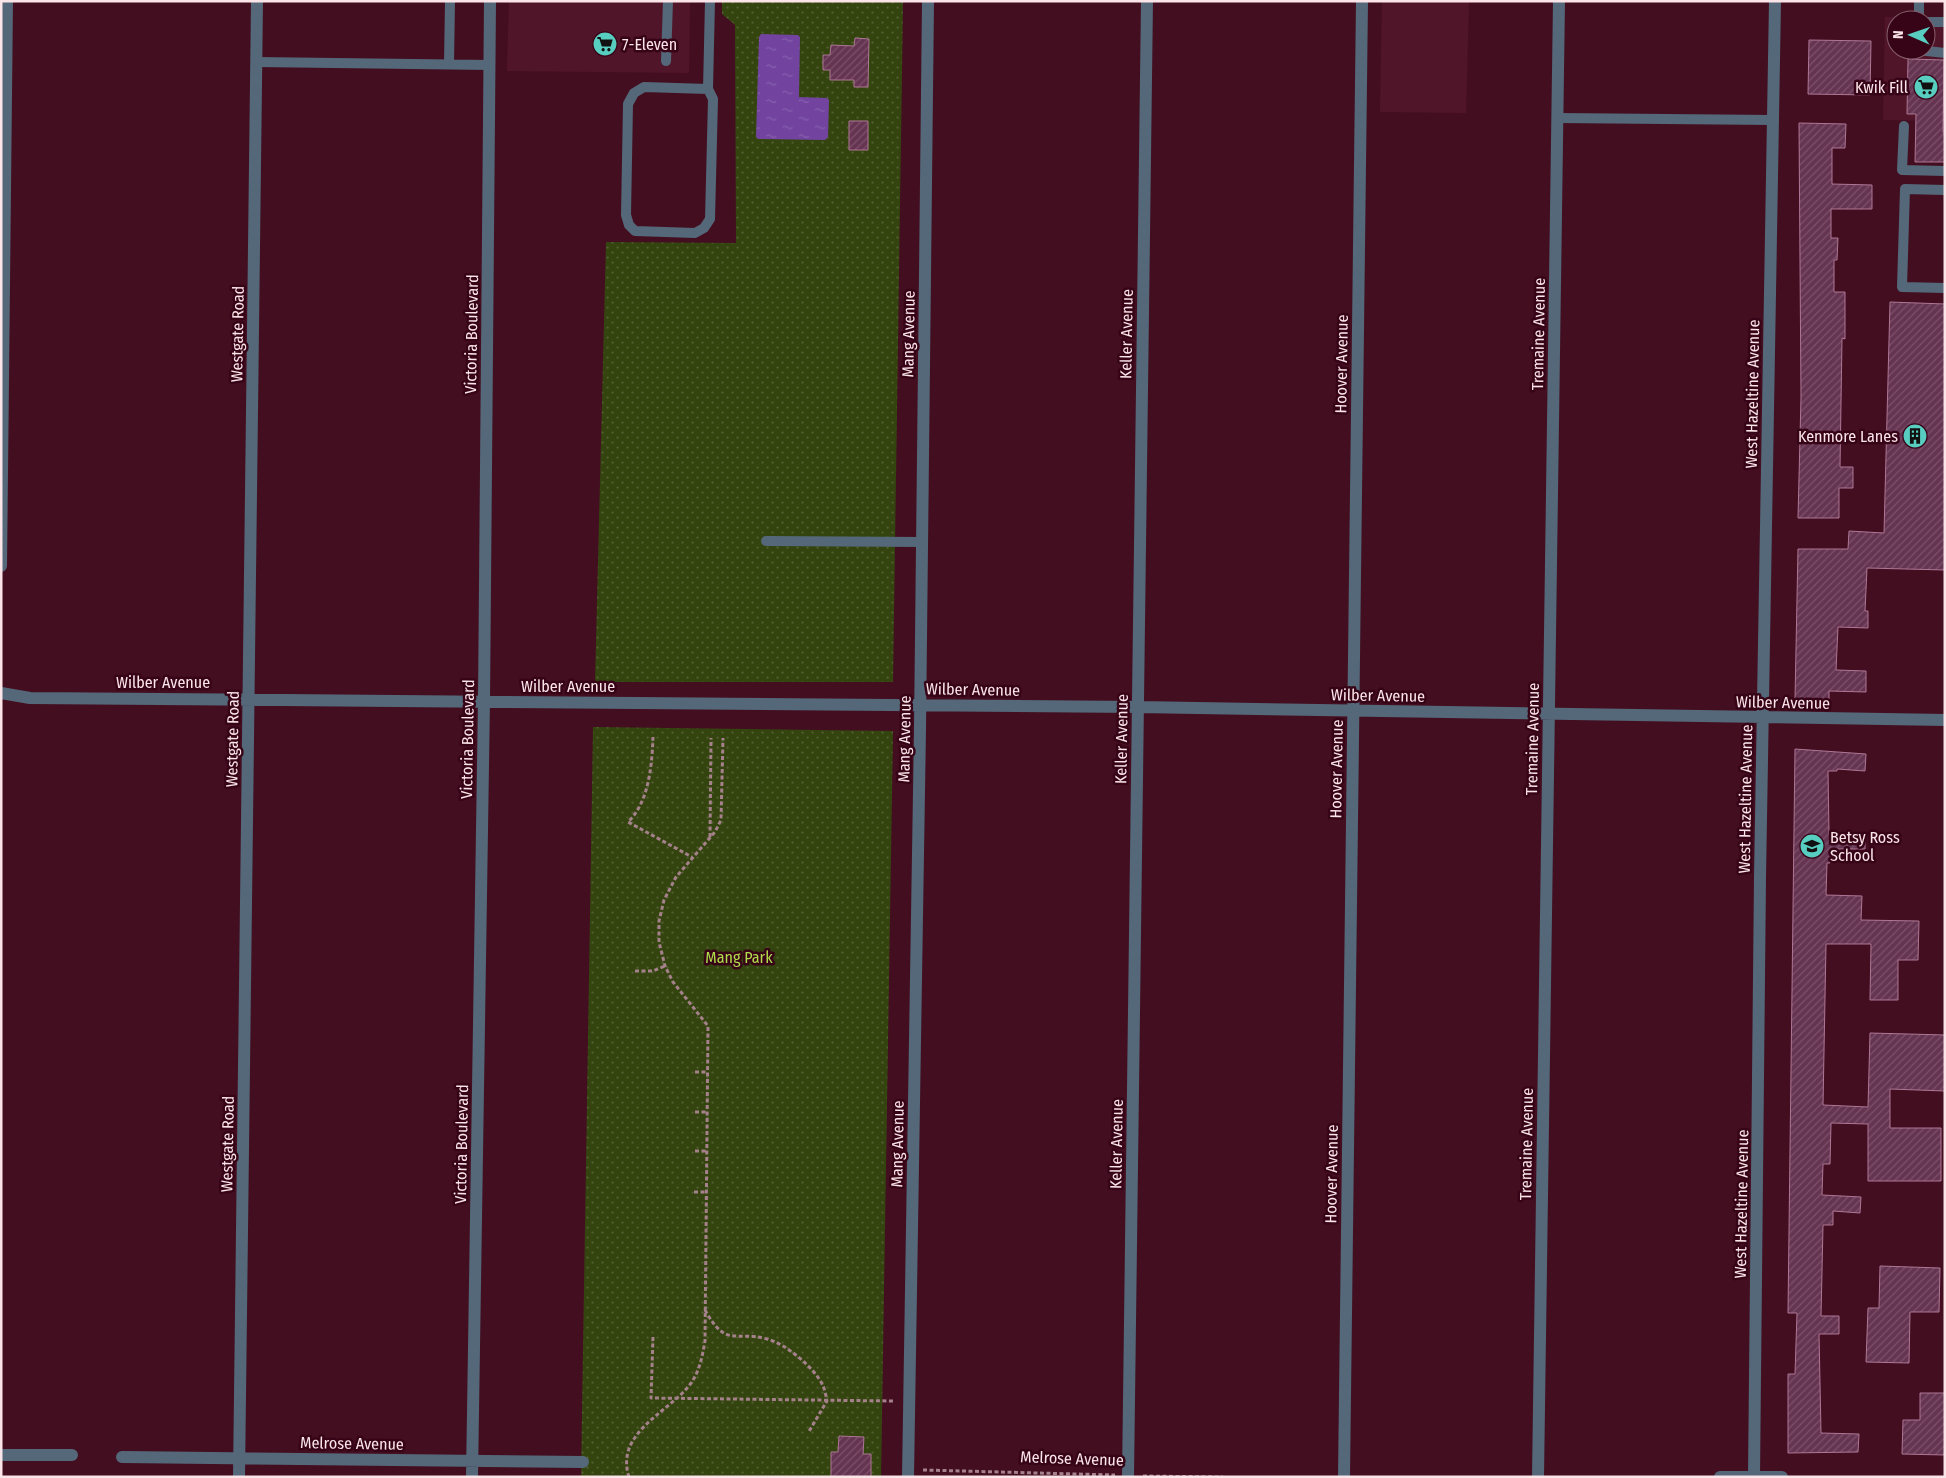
<svg xmlns="http://www.w3.org/2000/svg" width="1946" height="1478" font-family="'Fira Sans Condensed',sans-serif">
<style>
.built{fill:#511529;fill-rule:evenodd}
.park{fill:url(#park-dots)}
.water{fill:url(#water-ripples)}
.building{fill:url(#building-hatch);stroke:#ae7796}
.lines{fill:none;stroke-linecap:round;stroke-linejoin:round}
.path{stroke:#a5818b;stroke-width:3;stroke-dasharray:4 2.5;stroke-linecap:butt}
.service{stroke:#546879;stroke-width:10}
.minor{stroke:#546879;stroke-width:12}
.labels{text-anchor:middle;stroke-width:5;stroke-linejoin:round;paint-order:stroke}
.poi-label{font-size:16px;fill:#fbe5e9;stroke:#370417;text-anchor:start}
.street-label{font-size:16px;fill:#fbe5e9;stroke:#370417}
.park-label{font-size:16px;fill:#b0dc4b;stroke:#370417}
</style>
<defs>
<pattern id="park-dots" width="8" height="8" patternUnits="userSpaceOnUse" patternTransform="scale(1.25)"><rect width="8" height="8" fill="#34440f"/><path d="M2 2h.1M6 6h.1" fill="none" stroke="#525f32" stroke-width="1.8" stroke-linecap="round"/></pattern>
<pattern id="water-ripples" width="26" height="14" patternUnits="userSpaceOnUse" patternTransform="scale(1.25)"><rect width="26" height="14" fill="#7244a0"/><path d="M2 4q2-2 4 0t4 0M15 11q2-2 4 0t4 0" fill="none" stroke="#875fad"/></pattern>
<pattern id="building-hatch" width="6" height="6" patternUnits="userSpaceOnUse" patternTransform="scale(1.25)"><rect width="6" height="6" fill="#653451"/><path d="M-1 1l2-2M0 6l6-6M5 7l2-2" fill="none" stroke="#7c516a"/></pattern>
</defs>
<rect width="100%" height="100%" fill="#430f20"/>
<!-- built -->
<path class="built" d="M509 1H690L689 73 507 71Z
M1382 1 1469 2 1466 113 1380 112Z
M1885 17 1945 18V121L1883 120ZM1896 20H1926V50H1896Z"/>
<!-- park -->
<path class="park" d="M722 1H903L893 682H595L606 242 736 243 735 25 722 14Z
M593 727 893 731 881 1477H581Z"/>
<!-- water -->
<path class="water" d="M761 34 798 35 800 37 799 97 827 98 829 100 828 137 825 140 758 139 756 137 759 37Z"/>
<!-- building -->
<path class="building" d="M855 38 869 39 868 87H854V80H830V70H823V55H830L831 45 854 46Z
M1809 40 1871 41 1870 95 1808 94Z
M1908 59 1944 60 1943 132H1945V162H1915L1916 114H1907Z
M849 121H868V150H849Z
M1799 123 1846 124 1845 148H1832V184L1872 185V209H1831V238H1838L1837 260H1834V292H1845V339L1842 338 1840 467H1853V488H1839V518H1798L1801 397Z
M1890 302 1945 304V570L1867 568 1865 611H1868V628L1838 627 1836 670 1866 671V692L1829 691V699H1795L1798 549H1848L1849 531 1884 533Z
M1795 749 1866 754 1865 771 1837 769V771H1828L1829 834H1865V849H1831L1830 863H1827L1826 895 1862 896 1861 920 1919 921 1918 960H1898V1000H1870L1871 944H1826L1823 1105 1868 1107 1870 1033 1945 1035V1091L1890 1089V1128H1941V1181H1868V1124L1831 1123 1830 1164H1823L1822 1195 1861 1197 1860 1213 1833 1211V1225H1823L1821 1316H1839V1334H1819L1821 1433 1859 1434 1858 1452 1788 1453V1374H1795L1797 1313H1788Z
M1880 1266 1940 1268 1939 1312H1910L1909 1363 1866 1362 1868 1308H1879Z
M1920 1393H1945V1455L1902 1454 1903 1420H1920Z
M839 1436 864 1437 863 1454H871V1477H831V1452H838Z"/>
<g class="lines">
<!-- path -->
<path class="path" d="M653 737C652 765 649 802 628 822L692 857
M710 837 711 738
M635 971H653L665 966
M695 1072H707
M695 1112H707
M695 1151H706
M694 1192H706
M705 1310C727 1349 734 1330 767 1339 785 1343 816 1369 823 1386 825 1390 826 1396 827 1401L808 1433
M653 1337 651 1398 893 1401
M923 1470 1115 1475
M1143 1476 1223 1477
M629 1477C615 1434 665 1414 688 1387 699 1374 702 1358 705 1341L708 1026 673 982 665 966 659 942V921L664 900 676 877 715 832 721 820 723 738"/>
<!-- service -->
<path class="service" d="M1919 20V1
M1926 22H1945
M1918 50 1945 53
M666 61 668 1
M257 62 490 65
M449 64 450 1
M708 89 644 87 634 93 628 104 626 215 629 225 635 231 695 233 704 228 710 219 713 99 708 89 710 1
M1557 118 1773 120
M1904 126 1902 170 1945 171
M1945 190 1905 189 1902 287 1945 288
M766 541 922 542"/>
<!-- minor -->
<path class="minor" d="M1 566 7 1
M1 693 30 698 1138 707 1945 720
M1 1455H72
M122 1457 583 1462
M239 1477 257 1
M472 1477 484 701 490 1
M908 1477 920 729 928 1
M1128 1477 1147 1
M1344 1477 1362 1
M1538 1477 1559 1
M1720 1477H1782
M1754 1477 1760 877 1775 1"/>
</g>
<!-- icons -->
<defs>
<symbol id="supermarket-disc" viewBox="-11 -11 22 22"><circle r="9.5" fill="#58cec0" stroke="#370417"/><path d="M-6-5.5h2.5l.6 2H6L4.5 2H-2.5L-4.4-4H-6ZM-1.5 3.2a1.3 1.3 0 1 0 .1 0ZM3 3.2a1.3 1.3 0 1 0 .1 0Z" fill="#111"/></symbol>
<symbol id="building-disc" viewBox="-11 -11 22 22"><circle r="9.5" fill="#58cec0" stroke="#370417"/><path d="M-4-6H4V6H1V3H-1V6H-4ZM-2.5-4.3h1.7v1.8h-1.7ZM.8-4.3h1.7v1.8H.8ZM-2.5-1h1.7V.8h-1.7ZM.8-1h1.7V.8H.8Z" fill="#111"/></symbol>
<symbol id="school-disc" viewBox="-11 -11 22 22"><circle r="9.5" fill="#58cec0" stroke="#370417"/><path d="M0-5L7-2L0 1L-7-2ZM-4 1L0 2.5L4 1V4Q0 6-4 4Z" fill="#111"/></symbol>
</defs>
<g fill-rule="evenodd">
<use href="#supermarket-disc" x="591" y="30" width="28" height="28"/>
<use href="#supermarket-disc" x="1912" y="73" width="28" height="28"/>
<use href="#building-disc" x="1901" y="422" width="28" height="28"/>
<use href="#school-disc" x="1798" y="832" width="28" height="28"/>
</g>
<g class="labels">
<!-- poi labels -->
<g class="poi-label">
<text x="622" y="50">7-Eleven</text>
<text x="1908" y="93" text-anchor="end">Kwik Fill</text>
<text x="1898" y="442" text-anchor="end">Kenmore Lanes</text>
<text x="1830" y="843">Betsy Ross<tspan x="1830" dy="18">School</tspan></text>
</g>
<!-- street labels -->
<g class="street-label">
<text transform="translate(237 334) rotate(-89)" y="6">Westgate Road</text>
<text transform="translate(471 334) rotate(-89)" y="6">Victoria Boulevard</text>
<text transform="translate(908 334) rotate(-89)" y="6">Mang Avenue</text>
<text transform="translate(1126 334) rotate(-89)" y="6">Keller Avenue</text>
<text transform="translate(1538 334) rotate(-89)" y="6">Tremaine Avenue</text>
<text transform="translate(1341 364) rotate(-89)" y="6">Hoover Avenue</text>
<text transform="translate(1752 394) rotate(-89)" y="6">West Hazeltine Avenue</text>
<text x="163" y="688">Wilber Avenue</text>
<text x="568" y="692">Wilber Avenue</text>
<text transform="translate(973 689) rotate(1)" y="6">Wilber Avenue</text>
<text transform="translate(1378 695) rotate(1)" y="6">Wilber Avenue</text>
<text transform="translate(1783 702) rotate(1)" y="6">Wilber Avenue</text>
<text transform="translate(232 739) rotate(-89)" y="6">Westgate Road</text>
<text transform="translate(467 739) rotate(-89)" y="6">Victoria Boulevard</text>
<text transform="translate(904 739) rotate(-89)" y="6">Mang Avenue</text>
<text transform="translate(1121 739) rotate(-89)" y="6">Keller Avenue</text>
<text transform="translate(1532 739) rotate(-89)" y="6">Tremaine Avenue</text>
<text transform="translate(1336 769) rotate(-89)" y="6">Hoover Avenue</text>
<text transform="translate(1745 799) rotate(-89)" y="6">West Hazeltine Avenue</text>
<text transform="translate(227 1144) rotate(-89)" y="6">Westgate Road</text>
<text transform="translate(461 1144) rotate(-89)" y="6">Victoria Boulevard</text>
<text transform="translate(897 1144) rotate(-89)" y="6">Mang Avenue</text>
<text transform="translate(1116 1144) rotate(-89)" y="6">Keller Avenue</text>
<text transform="translate(1526 1144) rotate(-89)" y="6">Tremaine Avenue</text>
<text transform="translate(1331 1174) rotate(-89)" y="6">Hoover Avenue</text>
<text transform="translate(1741 1204) rotate(-89)" y="6">West Hazeltine Avenue</text>
<text transform="translate(352 1443) rotate(1)" y="6">Melrose Avenue</text>
<text transform="translate(1072 1458) rotate(2)" y="6">Melrose Avenue</text>
</g>
<!-- park labels -->
<g class="park-label">
<text x="739" y="963">Mang Park</text>
</g>
</g>
<!-- border -->
<rect width="1946" height="1478" fill="none" stroke="#fbe5e9" stroke-width="5"/>
<!-- north arrow -->
<g transform="translate(1911 35) rotate(272)"><circle r="24" fill="#370417" stroke="#855e6b"/>
<path d="M0-4L9 19L0 12L-9 19Z" fill="#58cec0"/>
<text y="-8" font-size="14" font-weight="bold" text-anchor="middle" fill="#fbe5e9">N</text>
</g>
</svg>
